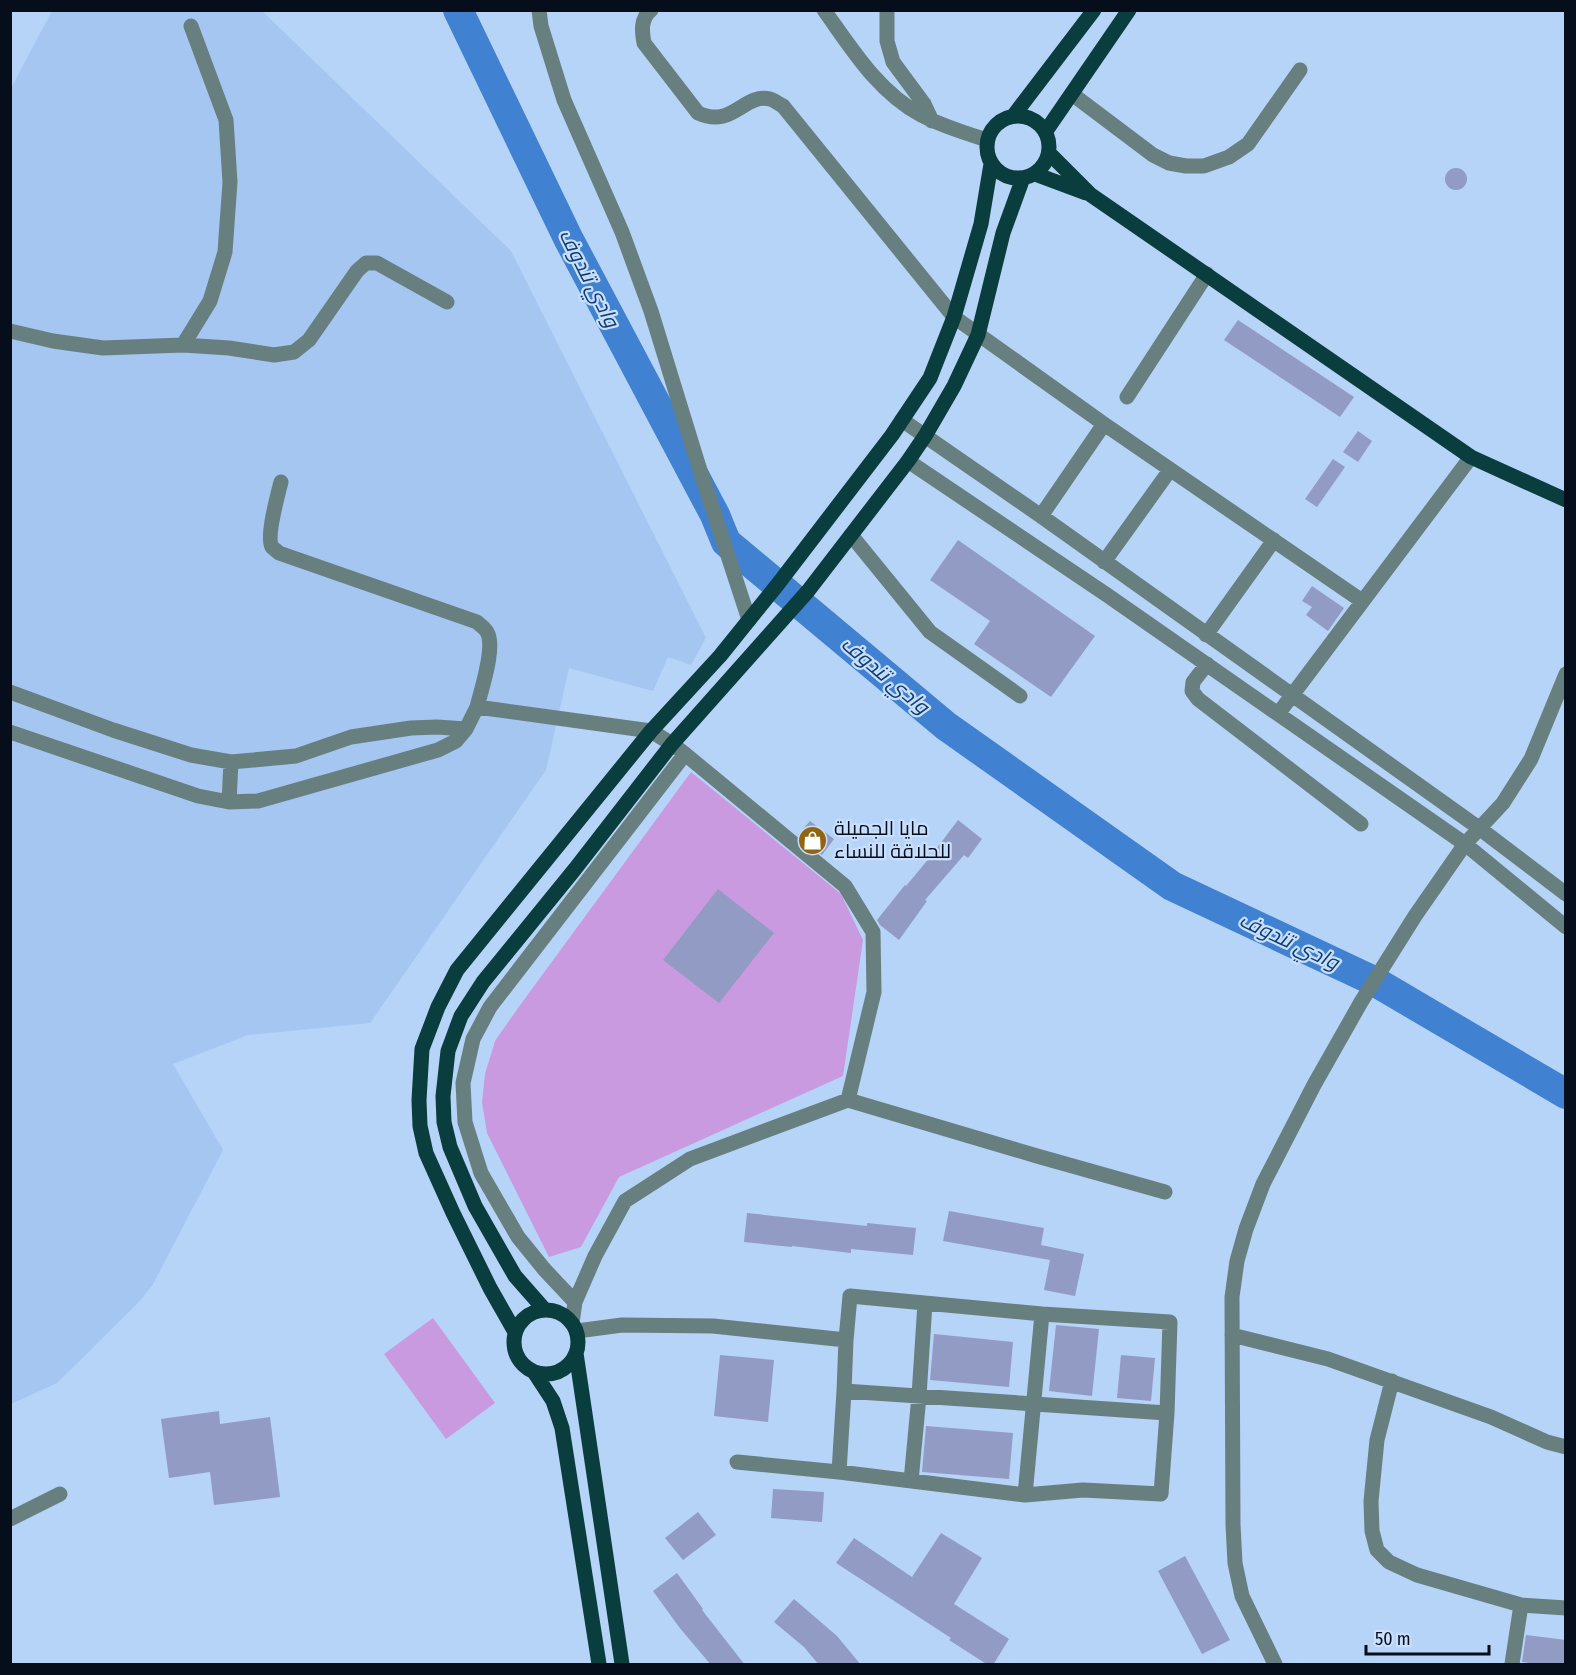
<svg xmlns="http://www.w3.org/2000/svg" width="1576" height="1675" font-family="'Fira Sans Condensed',Cairo,sans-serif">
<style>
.built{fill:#a5c6f1}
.green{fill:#ca9ae0}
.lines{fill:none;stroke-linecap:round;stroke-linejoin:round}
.river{stroke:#4081d1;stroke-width:30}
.building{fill:#929bc3}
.minor{stroke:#687f7f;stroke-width:15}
.major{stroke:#0a3d3d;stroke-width:15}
.labels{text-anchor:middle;stroke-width:4.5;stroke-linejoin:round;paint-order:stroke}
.poi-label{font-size:20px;fill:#050e1a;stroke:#c8dffd;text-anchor:start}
.water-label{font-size:21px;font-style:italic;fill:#103c71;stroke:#c8dffd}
</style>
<rect width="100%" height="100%" fill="#b6d3f8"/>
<!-- built -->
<path class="built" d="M52 11H262L511 251 706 638 691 665 668 657 653 691 569 668 546 770 370 1023 248 1035 173 1064 223 1150 152 1286 136 1305 57 1383 11 1404 10 90Z"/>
<!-- green -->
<path class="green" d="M691 772 841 894 863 940 843 1076 619 1177 581 1247 549 1257 487 1133 482 1102 485 1074 495 1041 518 1008Z
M433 1318 495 1403 446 1439 384 1354Z"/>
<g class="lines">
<!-- river -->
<path class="river" d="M458 10 568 238 715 515 726 542 946 726 1172 886 1374 981 1566 1094"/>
</g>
<!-- building -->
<path class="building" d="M1445 179a11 11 0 1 1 22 0a11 11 0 1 1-22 0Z
M1238 320 1354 397 1340 417 1224 340Z
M1358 431 1372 441 1358 462 1343 452Z
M1333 459 1345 467 1317 507 1305 499Z
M958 540 1095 636 1051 697 974 644 990 621 930 580Z
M1312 586 1344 608 1328 631 1306 615 1312 607 1302 601Z
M958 820 982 839 968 858 964 855 925 900 927 901 899 940 880 925 877 920 905 885 906 886 931 856Z
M810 821 834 839 822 855 798 835Z
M718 889 774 933 719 1003 663 960Z
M949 1211 1044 1228 1041 1245 1084 1254 1075 1296 1044 1290 1050 1260 943 1241Z
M747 1213 867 1226V1223L916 1228 913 1255 851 1249V1253L792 1246V1247L744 1242Z
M1056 1325 1099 1329 1092 1396 1049 1391Z
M934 1334 1013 1342 1009 1387 930 1380Z
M720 1355 774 1360 768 1422 714 1416Z
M1121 1355 1155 1358 1151 1401 1117 1398Z
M219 1411 220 1424 270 1417 280 1497 214 1505 210 1472 169 1478 161 1419Z
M926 1426 1013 1433 1009 1479 922 1472Z
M773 1489 824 1492 822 1522 771 1518Z
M698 1512 716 1535 683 1560 665 1538Z
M941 1533 982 1558 954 1604 1009 1639 993 1665H988L949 1640 951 1638 836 1563 854 1538 912 1577Z
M1185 1556 1230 1640 1202 1654 1158 1571Z
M677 1573 703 1609 702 1610 745 1665H711L679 1627 653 1591Z
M794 1599 837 1636 861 1665H819L804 1647 774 1622Z
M1526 1635 1566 1640V1665H1543L1522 1662Z"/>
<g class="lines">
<!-- minor -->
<path class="minor" d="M539 10 541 26 564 100 622 232 651 311 698 464 749 620
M651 10C640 19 642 32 644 43L698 113C733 129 743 93 770 99 774 100 779 104 783 106L954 317 1104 424 1362 601
M824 10C852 49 878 92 921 115 942 126 965 133 987 140
M887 10V41L893 62 924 104 932 121
M1072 94 1153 155 1169 163 1186 166H1204L1229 157 1248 144 1300 70
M10 331 53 341 103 348 183 345 229 348 274 355 294 352 309 340 357 271 366 263H377L447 302
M183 345 210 301 225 252 230 182 226 120 191 26
M1127 397 1207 274
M902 420 1041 516 1479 828 1566 894
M908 461 1107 595 1465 844 1566 927
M281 482C278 494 266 537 272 547 273 548 278 552 279 553L477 622C480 625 485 628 487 632 496 647 481 690 477 707
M1041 516 1104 424
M851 535 930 632 1020 696
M1104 562 1170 470
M1206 635 1274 540
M1207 664 1193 682 1192 691 1198 699 1361 824
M10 692 113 730 191 755 231 762 296 756 351 737 411 728 437 727 466 729
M1278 714 1471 457
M10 732 198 796 229 802 258 801 438 750 456 741 466 729 477 707 651 731 672 744 685 754 845 886 873 932 874 992 848 1100 690 1159 625 1201 595 1256 575 1302 572 1323
M229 802 231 762
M848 1100 1037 1156 1165 1192
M575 1302 544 1269 518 1237 481 1173 465 1122 463 1083 473 1039 490 1007 685 754
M577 1331 622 1325 713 1326 846 1340 850 1296 1042 1314 1170 1322 1167 1413 844 1391 846 1340
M1232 1335 1328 1359 1491 1417 1547 1442 1566 1447
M1392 1381 1377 1440 1371 1501 1372 1531 1377 1550 1389 1562 1417 1575 1521 1605
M737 1462 839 1472 844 1391
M839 1472 1025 1495 1042 1314
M911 1481 919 1396 925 1303
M1025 1495 1083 1490 1161 1494 1167 1413
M10 1519 60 1494
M1275 1664 1242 1596 1235 1563 1233 1525 1232 1297 1237 1261 1246 1229 1263 1184 1314 1085 1361 1002 1415 916 1465 844 1503 803 1531 759 1566 674
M1512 1664 1521 1605 1566 1608"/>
<!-- major -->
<path class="major" d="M1014 115 1094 10
M987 147a31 31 0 1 1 62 0a31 31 0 1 1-62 0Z
M1046 131 1129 10
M1049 153 1091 195 1471 457 1566 500
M1035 174 1086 193
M544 1309 515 1276 475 1206 450 1147 444 1122 443 1096 448 1051 461 1016 483 982 575 869 672 744 808 591 908 461 925 436 954 386 978 335 1003 233 1023 178
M514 1342a32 32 0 1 1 64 0a32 32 0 1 1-64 0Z
M515 1332 490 1288 453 1213 426 1153 420 1126 419 1100 422 1049 438 1007 457 970 651 731 720 656 778 584 892 435 930 378 954 317 981 224 991 164
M576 1353 622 1664
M534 1372 553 1401 562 1428 599 1664"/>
</g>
<!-- icons -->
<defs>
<symbol id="shop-disc" viewBox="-11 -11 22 22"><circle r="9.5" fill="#926411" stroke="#c8dffd"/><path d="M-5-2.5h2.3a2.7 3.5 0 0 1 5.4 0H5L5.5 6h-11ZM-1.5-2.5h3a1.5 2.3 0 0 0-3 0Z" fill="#fff"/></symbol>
</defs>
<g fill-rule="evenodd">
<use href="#shop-disc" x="796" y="824" width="33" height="33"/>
</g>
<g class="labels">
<!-- poi labels -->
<g class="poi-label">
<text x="834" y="835">مايا الجميلة<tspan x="834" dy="23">للحلاقة للنساء</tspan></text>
</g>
<!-- water labels -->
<g class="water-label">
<text transform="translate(589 278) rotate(63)" y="7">وادي تندوف</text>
<text transform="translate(885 675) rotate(40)" y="7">وادي تندوف</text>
<text transform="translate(1289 941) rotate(25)" y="7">وادي تندوف</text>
</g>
</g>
<!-- border -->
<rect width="1576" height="1675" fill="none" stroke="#050e1a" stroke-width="24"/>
<!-- scale -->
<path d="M1366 1645v9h123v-9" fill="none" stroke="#050e1a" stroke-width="3"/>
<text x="1375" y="1645" font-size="18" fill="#050e1a" stroke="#c8dffd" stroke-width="4.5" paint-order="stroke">50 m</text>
</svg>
